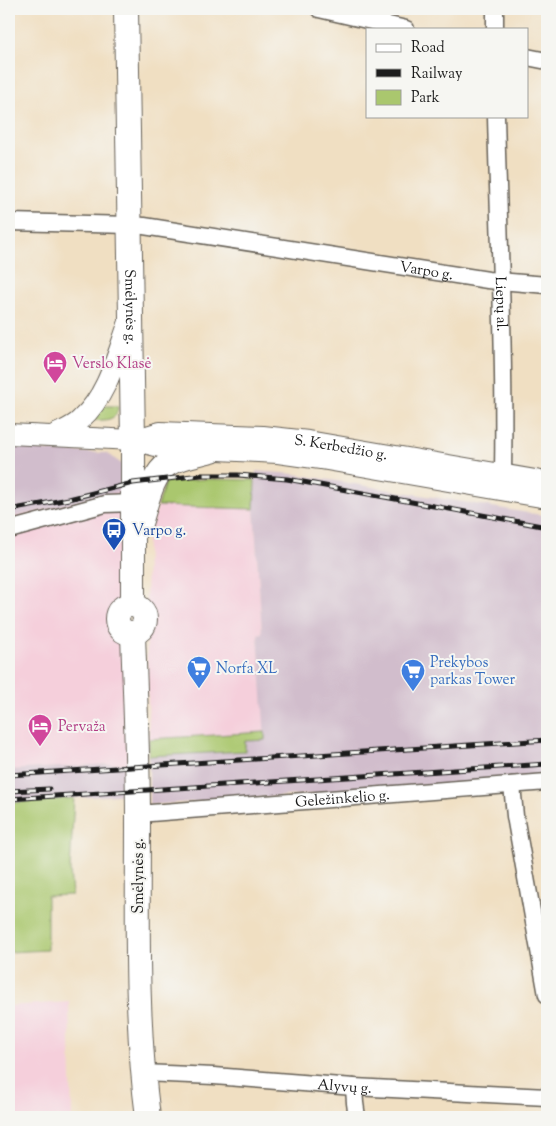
<svg xmlns="http://www.w3.org/2000/svg" width="556" height="1126" font-family="'Sorts Mill Goudy',serif">
<style>
.built{fill:#f5cfdb}
.industrial{fill:#d1bdcc}
.green{fill:#aac76e;stroke:#637245}
.lines{fill:none;stroke-linecap:round;stroke-linejoin:round}
.minor-casing{stroke:#666056;stroke-width:19}
.major-casing{stroke:#666056;stroke-width:22}
.highway-casing{stroke:#666056;stroke-width:26}
.minor{stroke:#fff;stroke-width:16}
.major{stroke:#fff;stroke-width:20}
.highway{stroke:#fff;stroke-width:24}
.rail-casing{stroke:#1c1c1c;stroke-width:5}
.rail{stroke:#f6f6f2;stroke-width:3;stroke-dasharray:9;stroke-linecap:butt}
.labels{text-anchor:middle;stroke-width:4;stroke-linejoin:round;paint-order:stroke}
.street-label{font-size:15px;fill:#1c1c1c;stroke:#f6f6f2}
.hotel-label{font-size:15px;fill:#b23c85;stroke:#f6f6f2;text-anchor:start}
.transit-label{font-size:15px;fill:#164399;stroke:#f6f6f2;text-anchor:start}
.shop-label{font-size:15px;fill:#366cbe;stroke:#f6f6f2;text-anchor:start}
</style>
<rect width="100%" height="100%" fill="#f6f6f2"/>
<filter id="ink" filterUnits="userSpaceOnUse"><feTurbulence type="fractalNoise" baseFrequency=".02" numOctaves="2"/><feDisplacementMap in="SourceGraphic" scale="10" xChannelSelector="R" yChannelSelector="G"/><feConvolveMatrix kernelMatrix="1 2 1 2 8 2 1 2 1" color-interpolation-filters="sRGB"/></filter>
<filter id="wash" filterUnits="userSpaceOnUse"><feTurbulence type="fractalNoise" baseFrequency=".0096" numOctaves="4" result="noise"/><feDisplacementMap in="SourceGraphic" scale="20" xChannelSelector="R" yChannelSelector="G"/><feGaussianBlur stdDeviation="1.12" result="paint"/><feColorMatrix in="noise" values="0 0 0 0 0 0 0 0 0 0 0 0 0 0 0 0 0 1.4 0 .05"/><feComposite in="paint" operator="in"/></filter>
<g filter="url(#wash)">
<rect width="100%" height="100%" fill="#f0dfc2"/>
<!-- built -->
<path class="built" d="M122 491 123 594 118 605 110 611V625L119 633 124 643 129 763 9 770V518Z
M158 506 254 509 262 633 258 634 265 732 149 739 146 617 147 537Z
M69 1002 72 1117H9V1006Z"/>
<!-- industrial -->
<path class="industrial" d="M9 445 50 451 106 453 122 464V491L9 518Z
M256 471 295 474 547 516V779L149 805V756L245 751 244 741 265 740 258 634 262 633 254 509Z
M129 763 130 794 9 803V770Z"/>
<!-- green -->
<path class="green" d="M100 406H118C118 423 101 420 88 420Z
M205 479 255 480 254 509 158 506 165 482Z
M265 732V740L245 741V751L149 756V739Z
M74 798 70 870 72 895 47 896V950L9 952V803Z"/>
</g>
<g filter="url(#ink)">
<g class="lines">
<defs>
<g id="minor">
<path d="M319 9 406 29"/>
<path d="M495 9V29"/>
<path d="M527 57 547 61"/>
<path id="s1" d="M496 116C499 236 505 355 503 474L501 486"/>
<path id="s2" d="M9 222 130 225 144 226 488 280 547 285"/>
<path d="M9 530 105 504 133 503"/>
<path d="M512 785 515 816 547 995"/>
<path id="s3" d="M138 814 547 782"/>
<path id="s4" d="M143 1073 214 1076 354 1087 547 1097"/>
<path d="M354 1087 355 1103 357 1117"/>
</g>
<g id="major">
<path d="M9 434 133 440 160 447 278 453 321 459 547 498"/>
<path d="M54 435C64 430 74 427 81 419 108 395 117 354 129 322"/>
<path id="s5" d="M133 440 160 432 263 436 308 441 547 482"/>
</g>
<g id="highway">
<path id="s6" d="M126 9 133 440V605"/>
<path d="M140 523C146 506 151 475 168 464 181 456 197 454 212 450"/>
<circle cx="131" cy="619" r="14"/>
<path d="M133 634C135 695 138 757 138 819 138 918 135 1019 148 1117"/>
</g>
</defs>
<!-- minor casing -->
<use href="#minor" class="minor-casing"/>
<!-- major casing -->
<use href="#major" class="major-casing"/>
<!-- highway casing -->
<use href="#highway" class="highway-casing"/>
<!-- minor -->
<use href="#minor" class="minor"/>
<!-- major -->
<use href="#major" class="major"/>
<!-- highway -->
<use href="#highway" class="highway"/>
<defs>
<path id="rail" d="M9 510 69 499 133 483 201 475H238L287 479 547 527
M9 775 547 740
M9 791 49 789
M9 799 547 764"/>
</defs>
<!-- rail casing -->
<use href="#rail" class="rail-casing"/>
<!-- rail -->
<use href="#rail" class="rail"/>
</g>
</g>
<!-- icons -->
<defs>
<symbol id="hotel-pin" viewBox="-11 -11 22 30"><path d="M0 17L-7.5 6A9.5 9.5 0 1 1 7.5 6Z" fill="#d1479c" stroke="#f6f6f2"/><path d="M-6-4.5h1.5V1H6V5H4.5V3h-9V5H-6ZM-4 0a1.8 1.8 0 1 1 3.6 0ZM.5 0V-2.5h3Q6-2.5 6 0Z" fill="#fff"/></symbol>
<symbol id="bus-pin" viewBox="-11 -11 22 30"><path d="M0 17L-7.5 6A9.5 9.5 0 1 1 7.5 6Z" fill="#1a4fb4" stroke="#f6f6f2"/><path d="M-5-6H5V4H4V6H2V4H-2V6H-4V4H-5ZM-3.5-4V0h7V-4ZM-3.5 1.2v1.5H-2V1.2ZM2 1.2v1.5H3.5V1.2Z" fill="#fff"/></symbol>
<symbol id="supermarket-pin" viewBox="-11 -11 22 30"><path d="M0 17L-7.5 6A9.5 9.5 0 1 1 7.5 6Z" fill="#3f7fe0" stroke="#f6f6f2"/><path d="M-6-5.5h2.5l.6 2H6L4.5 2H-2.5L-4.4-4H-6ZM-1.5 3.2a1.3 1.3 0 1 0 .1 0ZM3 3.2a1.3 1.3 0 1 0 .1 0Z" fill="#fff"/></symbol>
</defs>
<g fill-rule="evenodd">
<use href="#hotel-pin" x="41" y="349" width="28" height="38"/>
<use href="#bus-pin" x="100" y="516" width="28" height="38"/>
<use href="#supermarket-pin" x="185" y="654" width="28" height="38"/>
<use href="#supermarket-pin" x="399" y="657" width="28" height="38"/>
<use href="#hotel-pin" x="26" y="712" width="28" height="38"/>
</g>
<g class="labels">
<!-- street labels -->
<g class="street-label">
<text dy="5" stroke="none"><textPath href="#s2" startOffset="421">Varpo g.</textPath></text>
<text dy="5" stroke="none"><textPath href="#s1" startOffset="188">Liepų al.</textPath></text>
<text dy="5" stroke="none"><textPath href="#s6" startOffset="298">Smėlynės g.</textPath></text>
<text dy="5" stroke="none"><textPath href="#s5" startOffset="210">S. Kerbedžio g.</textPath></text>
<text dy="5" stroke="none"><textPath href="#s3" startOffset="205">Geležinkelio g.</textPath></text>
<text transform="translate(138 876) rotate(-90)" y="5">Smėlynės g.</text>
<text dy="5" stroke="none"><textPath href="#s4" startOffset="202">Alyvų g.</textPath></text>
</g>
<!-- hotel labels -->
<g class="hotel-label">
<text x="72" y="368">Verslo Klasė</text>
<text x="58" y="731">Pervaža</text>
</g>
<!-- transit labels -->
<g class="transit-label">
<text x="132" y="535">Varpo g.</text>
</g>
<!-- shop labels -->
<g class="shop-label">
<text x="430" y="667">Prekybos<tspan x="430" dy="17">parkas Tower</tspan></text>
<text x="216" y="673">Norfa XL</text>
</g>
</g>
<!-- margin -->
<rect width="556" height="1126" fill="none" stroke="#f6f6f2" stroke-width="30"/>
<!-- legend -->
<rect x="366" y="28" width="162" height="90" fill="#f6f6f2" stroke="#9f9f9c"/>
<rect x="376" y="44" width="25" height="8" fill="#ffffff" stroke="#9f9f9c"/>
<text x="411" y="52" font-size="15" fill="#1c1c1c">Road</text>
<rect x="376" y="69" width="25" height="8" fill="#1c1c1c" stroke="#9f9f9c"/>
<text x="411" y="78" font-size="15" fill="#1c1c1c">Railway</text>
<rect x="376" y="90" width="25" height="15" fill="#aac76e" stroke="#9f9f9c"/>
<text x="411" y="102" font-size="15" fill="#1c1c1c">Park</text>
</svg>
